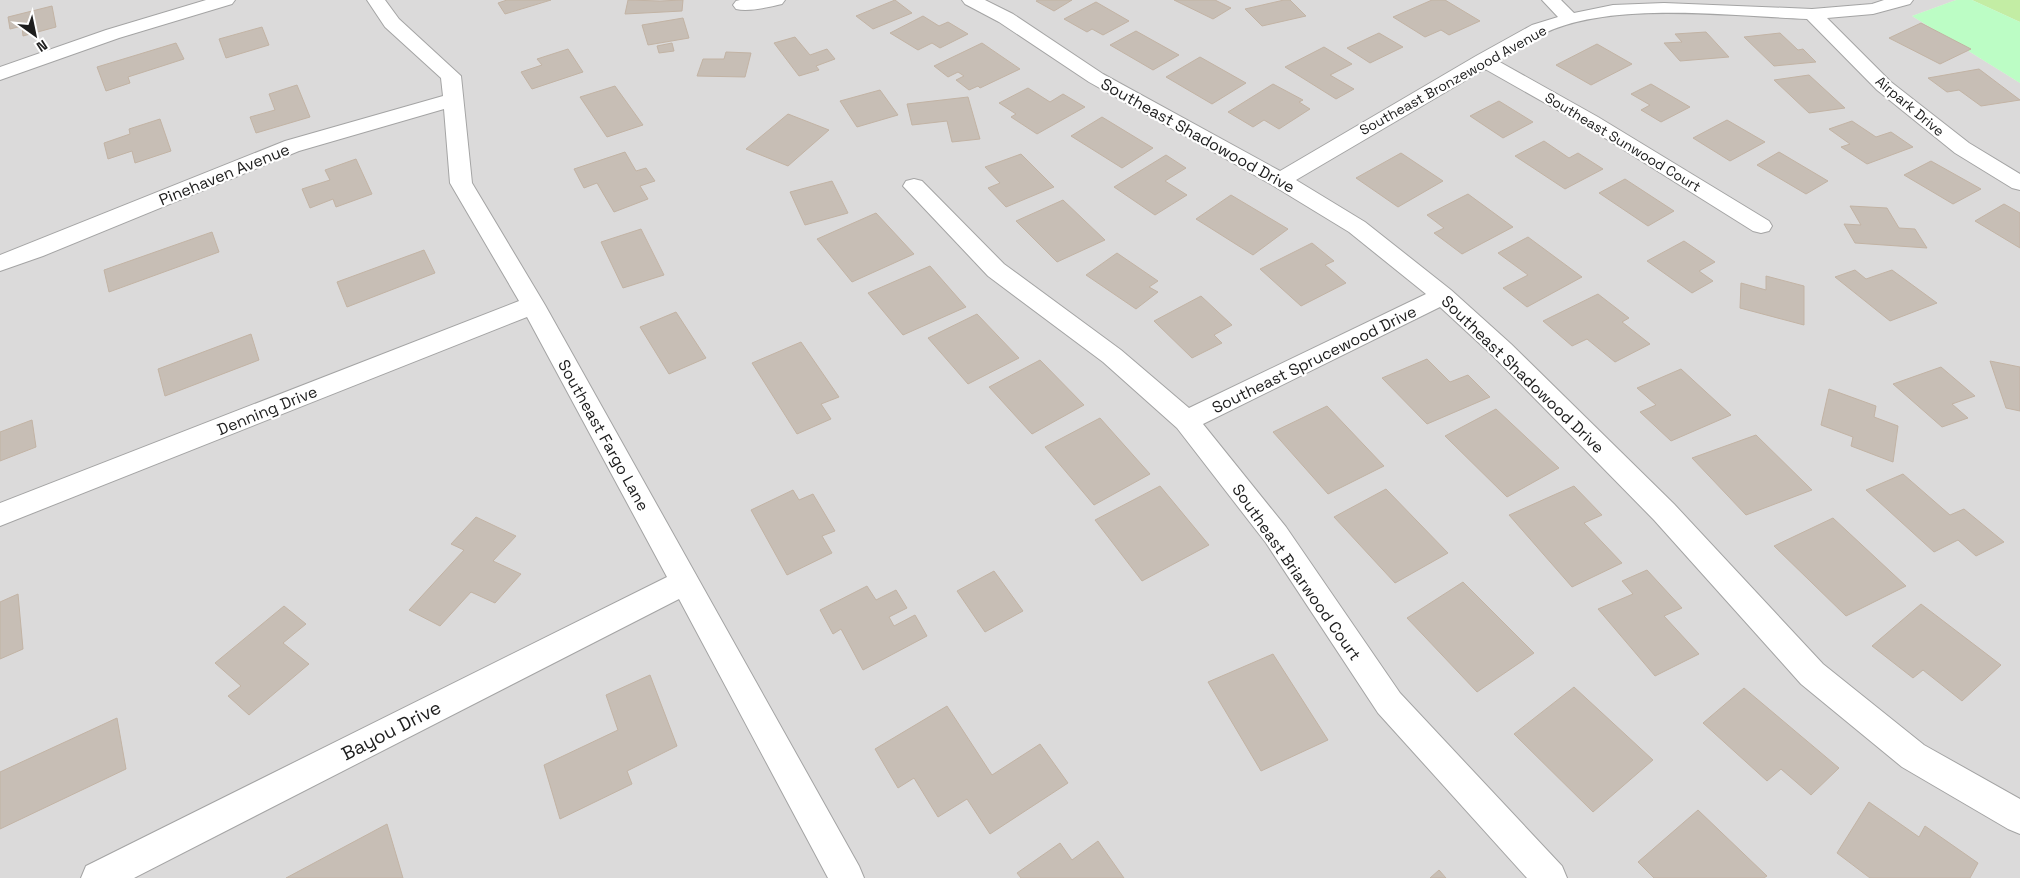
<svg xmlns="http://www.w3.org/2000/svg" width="2020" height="878" font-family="'Space Grotesk',sans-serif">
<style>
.residential{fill:#dbdada}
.grass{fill:#c3eda4}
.park{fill:#bcfdc5}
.building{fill:#c7beb5;stroke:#c2b3a4}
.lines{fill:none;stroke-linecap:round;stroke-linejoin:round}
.minor-casing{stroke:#a4a4a4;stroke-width:2}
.minor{fill:#fff;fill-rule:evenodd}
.labels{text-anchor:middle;stroke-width:4.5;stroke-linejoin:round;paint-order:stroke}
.far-street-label{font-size:14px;fill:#1d1d1d;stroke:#fff}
.street-label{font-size:16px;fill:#1d1d1d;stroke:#fff}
.near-street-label{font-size:19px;fill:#1d1d1d;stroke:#fff}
</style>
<rect width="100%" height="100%" fill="#efece2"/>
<!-- residential -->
<path class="residential" d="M0 0H1956L1912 16 2020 83V878H0Z"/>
<!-- grass -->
<path class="grass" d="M1972 0H2020V22Z"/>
<!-- park -->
<path class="park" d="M1956 0H1972L2020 22V83L1912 16Z"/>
<!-- building -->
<path class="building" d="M507 0H551L505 14 498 3Z
M628 0 660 1 683 0 682 11 625 14Z
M895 0 912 13 873 29 856 16Z
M1038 0H1072L1054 11 1036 1Z
M1174 0H1215L1231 8 1213 19Z
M1284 0H1290L1306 16 1262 26 1245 9Z
M1432 0H1445L1480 21 1449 35 1441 30 1425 37 1393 17Z
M1096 2 1129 21 1103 35 1092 29 1087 32 1064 19Z
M52 6 56 27 23 36 22 26 10 29 8 17Z
M923 16 939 26 948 22 968 34 940 48 932 43 918 50 890 33Z
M683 18 689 38 648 45 642 25Z
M1921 23 1971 49 1940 64 1889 38Z
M262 27 269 45 226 58 219 39Z
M1136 31 1179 55 1153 70 1110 45Z
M1706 32 1729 57 1680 61 1664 43 1682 42 1675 34Z
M1379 33 1403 47 1370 63 1347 48Z
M1780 33 1798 50 1803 49 1816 62 1774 66 1744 37Z
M795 37 810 55 827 49 835 59 816 66 819 70 799 76 774 43Z
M176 43 184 59 128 77 130 83 106 91 97 67Z
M672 43 674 51 659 53 657 46Z
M982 43 1020 69 980 88 978 86 969 90 956 80 964 76 958 72 948 77 934 66Z
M1597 44 1632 64 1591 85 1556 65Z
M1324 47 1352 64 1330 75 1354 89 1336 99 1285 67Z
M568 49 583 72 532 89 521 72 542 65 537 59Z
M726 52 751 53 745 77 697 76 703 59H724Z
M1200 57 1246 83 1212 104 1166 77Z
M1979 69 2020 100 1981 106 1959 90 1947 92 1928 78Z
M1809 75 1845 108 1809 113 1774 80Z
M1273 84 1303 100 1299 102 1310 109 1279 129 1264 120 1253 127 1228 112Z
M1651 84 1690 107 1661 122 1641 110 1650 105 1631 94Z
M297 85 310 117 256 133 250 117 275 110 269 94Z
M615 86 643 125 607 137 580 97Z
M1028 88 1050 102 1063 94 1085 107 1037 134 1011 117 1016 114 999 103Z
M880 90 898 115 857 127 840 101Z
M968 97 980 139 952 142 947 121 912 125 907 104Z
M1499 101 1533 122 1503 138 1470 116Z
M788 114 829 130 788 166 746 149Z
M1102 117 1153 148 1122 168 1071 136Z
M160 119 171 151 135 163 132 151 108 159 104 143 130 134 129 129Z
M1727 120 1765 142 1730 161 1693 138Z
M1852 121 1876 137 1891 132 1913 147 1867 164 1841 147 1850 144 1829 129Z
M1544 141 1569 158 1578 153 1603 169 1565 189 1515 156Z
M625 152 636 171 646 168 655 181 640 186 648 199 614 212 597 183 584 188 574 169Z
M1779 152 1828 181 1806 194 1757 165Z
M1401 153 1443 181 1398 207 1356 178Z
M1021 154 1054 187 1006 207 988 188 1000 183 985 167Z
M1166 155 1186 168 1165 181 1187 195 1155 215 1114 187Z
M356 159 372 194 336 207 333 199 310 208 302 189 330 180 325 170Z
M1931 161 1981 189 1953 204 1904 175Z
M1625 179 1674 211 1648 226 1599 193Z
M832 181 848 213 805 225 790 192Z
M1468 194 1513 227 1462 254 1434 233 1444 228 1427 215Z
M1231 195 1288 229 1253 255 1196 219Z
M1063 200 1105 240 1057 262 1016 221Z
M2004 204 2020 213V248L1975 221Z
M1850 206 1887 208 1899 228 1915 229 1927 248 1855 243 1844 224 1861 225Z
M876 213 914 254 852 282 817 239Z
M641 229 664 275 623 288 601 242Z
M212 232 219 252 109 292 104 270Z
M1528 237 1582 277 1527 307 1503 288 1528 275 1498 253Z
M1684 241 1715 262 1699 271 1713 281 1692 293 1647 261Z
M1312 243 1334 261 1325 265 1346 283 1301 306 1260 269Z
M424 250 435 273 347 307 337 282Z
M1117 253 1158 281 1149 287 1158 292 1136 309 1086 275Z
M930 266 966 307 903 335 868 293Z
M1855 270 1866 279 1892 270 1937 303 1890 321 1835 277Z
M1766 276 1804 286V325L1740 308 1741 283 1766 290Z
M1598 294 1629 318 1622 322 1650 344 1615 362 1587 339 1572 346 1543 321Z
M1201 296 1232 325 1214 335 1222 343 1192 358 1154 321Z
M676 312 706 358 669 374 640 327Z
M977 314 1019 358 968 384 928 338Z
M251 334 259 360 165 396 158 369Z
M801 342 839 397 821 404 831 419 797 434 752 363Z
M1427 359 1450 382 1468 375 1490 397 1427 424 1382 378Z
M1040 360 1084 405 1032 434 989 387Z
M1990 361 2020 367V411L2006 408Z
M1941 367 1975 396 1952 404 1968 418 1942 427 1893 384Z
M1681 369 1731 415 1671 441 1640 412 1656 405 1637 388Z
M1829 389 1876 406 1874 417 1898 426 1893 462 1851 446 1853 437 1821 425Z
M1327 406 1384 466 1328 494 1273 432Z
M1496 409 1559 468 1507 497 1445 436Z
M1100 418 1150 474 1094 505 1045 447Z
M32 420 36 447 0 461V432Z
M1756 435 1812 490 1746 515 1692 458Z
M1903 474 1950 515 1964 509 2004 542 1976 556 1958 540 1934 552 1866 490Z
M1160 486 1209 545 1142 581 1095 520Z
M1574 486 1602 515 1584 523 1622 563 1572 587 1509 515Z
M1386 489 1448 553 1395 583 1334 517Z
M793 490 799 500 813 494 835 531 822 536 832 553 787 575 751 510Z
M476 517 516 536 493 561 521 574 495 603 471 592 440 626 409 610 464 550 451 544Z
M1833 518 1906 586 1846 616 1774 546Z
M1647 570 1682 608 1664 616 1699 654 1655 676 1598 609 1633 594 1622 581Z
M994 571 1023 611 985 632 957 591Z
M1463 582 1534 653 1477 692 1407 618Z
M867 586 876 600 896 590 907 608 889 617 894 626 915 615 927 636 863 670 841 629 833 634 820 610Z
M18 594 23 649 0 659V602Z
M1921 604 2001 665 1962 701 1923 670 1913 678 1872 646Z
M284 606 306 624 283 643 309 664 249 715 228 696 241 686 215 663Z
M1273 654 1328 740 1261 771 1208 682Z
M650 675 677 746 627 771 632 784 560 819 544 765 618 730 606 695Z
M1574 687 1653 760 1593 812 1514 734Z
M1744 688 1839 768 1811 795 1781 769 1767 781 1703 723Z
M947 706 992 775 1040 744 1068 783 990 834 967 799 938 817 914 778 898 788 875 749Z
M117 718 126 769 0 829V772Z
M1869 802 1919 837 1925 826 1978 863 1970 878H1870L1837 853Z
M1698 810 1767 876 1764 878H1654L1638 862Z
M387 824 403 878H286Z
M1098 841 1124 878H1021L1017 873 1060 843 1072 860Z
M1439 870 1446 878H1430Z"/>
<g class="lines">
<defs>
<path id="minor" d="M206 0H235L232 4 119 38 0 80V67L106 30Z
M367 0H385L399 19 461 76 472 183 545 305 859 866 864 878H828L679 599 134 878H81L86 866 667 577 527 317 0 526V503L519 301 450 183 444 109 299 151 43 256 0 271V255L285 141 443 96 441 78 385 27Z
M740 0H785L782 4C769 7 749 12 736 9L733 5 736 1Z
M962 0H985L1013 14 1103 74 1280 171 1476 56 1532 25 1558 17 1542 0H1561L1574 13 1613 5 1664 3 1812 9 1872 4 1884 0H1913L1910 4 1873 14 1827 18 1891 82 1969 143 2020 174V190L2012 188 1955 153 1877 90 1807 19C1732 16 1612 1 1545 33 1529 41 1514 52 1498 61L1598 117 1769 221 1772 226 1769 231 1761 233 1753 231 1584 125 1485 69 1296 180 1365 222 1451 290 1511 344 1674 504 1823 664 1924 745 2020 799V834L2008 829 1902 767 1801 684 1654 520 1493 356 1440 307 1203 424 1286 527 1400 693 1562 866 1567 878H1527L1378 713 1266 543 1177 428 1103 362 988 276 903 186 906 181 914 179 922 181 1004 264 1121 350 1189 408 1426 294 1349 232 1272 185 1089 82 999 22 965 4Z"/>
</defs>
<!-- minor casing -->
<use href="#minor" class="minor-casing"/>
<!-- minor -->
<use href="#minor" class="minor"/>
</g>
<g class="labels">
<!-- far-street labels -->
<g class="far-street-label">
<text transform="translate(1453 80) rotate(-29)" y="5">Southeast Bronzewood Avenue</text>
<text transform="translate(1910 106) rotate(40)" y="5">Airpark Drive</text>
<text transform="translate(1623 142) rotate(31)" y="5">Southeast Sunwood Court</text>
</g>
<!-- street labels -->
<g class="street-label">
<text transform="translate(1198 135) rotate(29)" y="6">Southeast Shadowood Drive</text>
<text transform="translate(224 174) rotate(-22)" y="6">Pinehaven Avenue</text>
<text transform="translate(1314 359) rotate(-26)" y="6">Southeast Sprucewood Drive</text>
<text transform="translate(1523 374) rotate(44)" y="6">Southeast Shadowood Drive</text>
<text transform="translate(267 410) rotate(-22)" y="6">Denning Drive</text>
<text transform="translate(604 435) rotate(61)" y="6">Southeast Fargo Lane</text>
<text transform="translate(1297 572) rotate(55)" y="6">Southeast Briarwood Court</text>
</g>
<!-- near-street labels -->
<g class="near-street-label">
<text transform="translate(391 730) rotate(-27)" y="7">Bayou Drive</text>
</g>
</g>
<!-- north arrow -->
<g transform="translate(35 35) rotate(147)" stroke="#ffffff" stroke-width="4" paint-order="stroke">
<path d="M0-4L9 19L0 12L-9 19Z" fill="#1d1d1d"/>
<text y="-8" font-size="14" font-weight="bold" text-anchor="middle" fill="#1d1d1d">N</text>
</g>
</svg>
